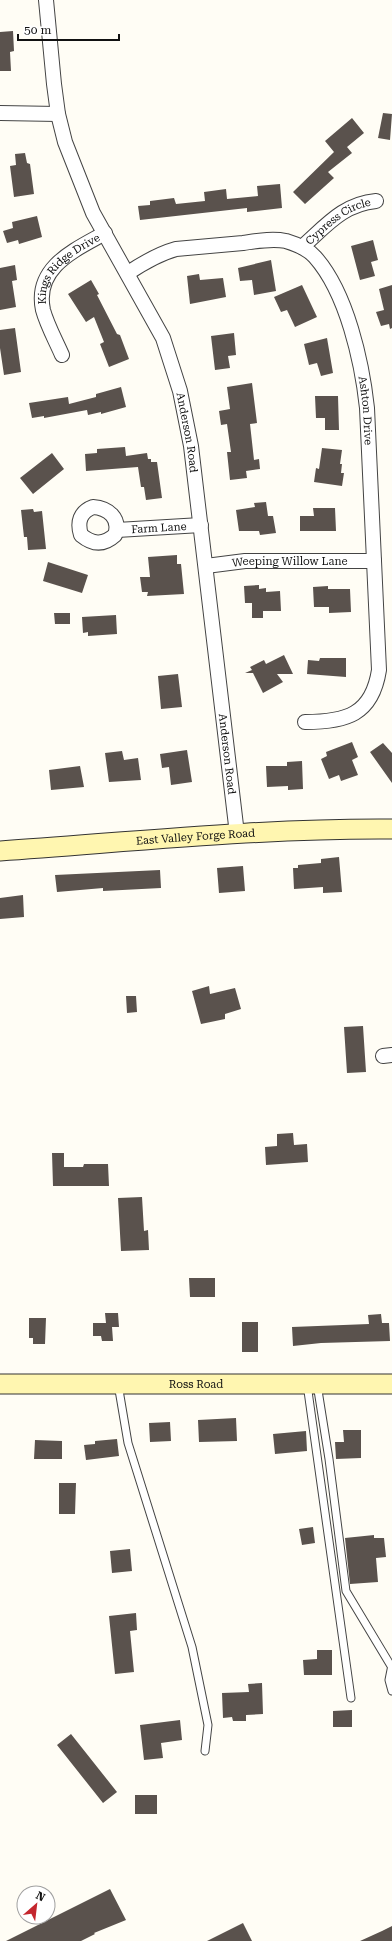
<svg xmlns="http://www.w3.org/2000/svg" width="392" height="1941" font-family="'Roboto Serif',serif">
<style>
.building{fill:#5a524d}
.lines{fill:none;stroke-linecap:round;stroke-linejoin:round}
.lane-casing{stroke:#444;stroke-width:9}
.street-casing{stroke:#444;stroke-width:16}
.secondary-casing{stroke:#333;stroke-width:21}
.lane{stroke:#fff;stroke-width:7}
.street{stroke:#fff;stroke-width:14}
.secondary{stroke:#fff6b0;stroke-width:19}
.labels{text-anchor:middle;stroke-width:4;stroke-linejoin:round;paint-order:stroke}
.street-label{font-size:11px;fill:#111;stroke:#fff}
</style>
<rect width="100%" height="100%" fill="#fffdf5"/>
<!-- building -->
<path class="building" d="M13 31 14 51 10 52 11 71H0V32Z
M383 113 392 114 390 140 378 138Z
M352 118 364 133 347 147 352 153 328 172 334 178 305 204 293 192 334 152 325 141Z
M25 153 27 163 30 164 34 194 14 197 10 166 16 165 15 154Z
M280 184 282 208 247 212V208L140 220 138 206 150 205V201L174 198 176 204 205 201 204 192 226 189 227 199 258 196 257 186Z
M37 216 42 237 19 244 18 240 7 243 3 231 13 228 12 222Z
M373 240 378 260 371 262 375 276 360 280 351 246Z
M271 260 276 291 254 295 252 280 240 281 238 268Z
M15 265 17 280 12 281 16 307 0 310V268Z
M199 274 200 280 223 278 226 297 190 304 187 276Z
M91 280 99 294 97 295 117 334 120 335 129 359 109 367 100 344 104 342 94 317 86 322 68 294Z
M302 285 317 317 295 327 287 310 281 312 274 297Z
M392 285V328L390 329 389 324 381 326 376 312 384 310 379 289Z
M15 328 21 372 4 375 0 348V330Z
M234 333 236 355 228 356 230 368 215 370 211 336Z
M327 338 333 373 321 376 317 363 309 365 304 344Z
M252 383 257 423 250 424 254 460 259 459 260 469 246 471 247 478 230 480 227 452H231L227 424 221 425 219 411 230 409 227 387Z
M121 387 126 407 101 414V412L88 415 87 410 44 418V416L32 418 29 403 68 397 69 404 96 397V394Z
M315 396H338L339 430H325V418H316Z
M125 447 126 456 147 453 148 459H151V462H157L162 498 146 500 144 487H141L138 467 86 471 85 454 97 453V449Z
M322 448 342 450 340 464H342L341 473H344L342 486 314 482 316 468 319 469Z
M52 453 64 469 33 494 20 478Z
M266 502 268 516H273L276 533 260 535 259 531H239L236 510 255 507 254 503Z
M313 508H335L336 531H300V516H314Z
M33 509 34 512 42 511 46 549 28 550 27 537H24L21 510Z
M177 555V564H181L184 594 147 596 148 592H142L140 577H150L148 557Z
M48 562 88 575 82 593 43 581Z
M259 585V589L266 588V592L280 591 281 611H263V618H252V603H245L244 586Z
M328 586V589H350L351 612 329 613V607H314L313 587Z
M54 613H70V624H55Z
M116 615 117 634 88 636V632L83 633 82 617Z
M284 655 293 674H277L283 682 263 693 253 673H245L252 670 250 667 264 660 266 664Z
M320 658H346V677L307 674 308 660 319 661Z
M178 674 182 707 161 709 158 676Z
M352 742 358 757 352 760 358 775 341 781 339 775 329 779 321 759 327 756 326 752Z
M383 743 392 753V783L370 752Z
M187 750 192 782 171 785 169 767 162 768 160 754Z
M122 751 124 760 138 758 141 780 109 782 105 753Z
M302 761 303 789 288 790V786L267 787 266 766H287V762Z
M80 766 84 787 51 790 49 770Z
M339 857 342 892 323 893V887L294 889 293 868H298V865L321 863V859Z
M243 866 245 891 219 893 217 868Z
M160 870 161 888 103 891V888L57 892 55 875Z
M23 895 24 917 0 919V898Z
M209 986 210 994 235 988 241 1009 225 1014V1019L201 1024 192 991Z
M126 996H136L137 1012 127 1013Z
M363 1026 366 1072 347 1073 344 1027Z
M293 1133 294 1145 307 1144 308 1162 266 1165 265 1147 277 1146V1134Z
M52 1153H64V1167H83L84 1164H108L109 1186H53Z
M142 1197 144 1231 148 1230 149 1250 121 1251 118 1198Z
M189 1278H215V1297H190Z
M105 1313H118L119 1327H112L113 1341H102L101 1336H93V1323H106Z
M381 1314 382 1323H389L390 1341 321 1343 293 1346 292 1327 369 1324 368 1315Z
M29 1318H46L45 1344H33V1338H29Z
M242 1322H258V1352H242Z
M236 1418 237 1441 199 1442 198 1420Z
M170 1422 171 1441 150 1442 149 1423Z
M343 1430H361V1458L336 1459 335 1442H344Z
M306 1431 307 1451 275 1454 273 1434Z
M117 1439 119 1456 86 1460 84 1445 95 1444V1441Z
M35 1440 62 1441V1459H34Z
M59 1483H76L75 1514H59Z
M313 1527 315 1543 302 1545 299 1529Z
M374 1535V1538H384L386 1557 376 1558 378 1582 350 1584 345 1538Z
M130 1549 132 1571 112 1573 110 1551Z
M136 1613 137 1630 130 1631 134 1672 115 1674 109 1616Z
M317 1650H332V1675H304L303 1660 317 1659Z
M262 1683 263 1714 246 1715V1721H233L232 1717 223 1718 222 1693 249 1692 248 1684Z
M352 1710V1727H333V1711Z
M180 1720 182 1740 161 1743 163 1758 144 1760 140 1725Z
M71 1734 117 1792 103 1803 57 1745Z
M135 1795H157V1814H135Z
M110 1889 126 1920 94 1933 95 1934 81 1941H6Z
M243 1923 252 1941H207Z
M392 1926V1941H360L382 1931Z"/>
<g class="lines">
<defs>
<path id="lane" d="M118 1384 128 1443 192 1647 208 1725 205 1751
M307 1384 351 1698
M317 1384 329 1459 346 1591 391 1666
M392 1665 389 1680 392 1691"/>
<g id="street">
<path id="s1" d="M46 0 54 84 58 114 65 142 93 213 163 338 180 391 191 446 237 834"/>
<path d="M0 113 58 114"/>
<path id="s2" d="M302 247C326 226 343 204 376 201"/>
<path id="s3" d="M128 273C143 263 158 254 176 249 199 247 221 245 243 243 257 241 272 238 286 241 296 244 308 249 315 257 347 293 362 362 367 408L379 670C372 715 346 722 305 722"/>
<path id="s4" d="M62 355C56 341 47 325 43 310 34 267 75 250 105 233"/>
<path d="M93 507C108 508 121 518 115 535 103 546 92 544 81 535 77 522 80 512 93 507Z"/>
<path id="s5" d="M117 530 201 525"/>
<path id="s6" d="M206 566 245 561H374"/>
<path d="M383 1056 392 1055"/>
</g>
<g id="secondary">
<path id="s7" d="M0 851C131 842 261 828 392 829"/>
<path id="s8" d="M0 1384H392"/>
</g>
</defs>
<!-- lane casing -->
<use href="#lane" class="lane-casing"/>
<!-- street casing -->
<use href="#street" class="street-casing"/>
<!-- secondary casing -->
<use href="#secondary" class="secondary-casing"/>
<!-- lane -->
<use href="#lane" class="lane"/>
<!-- street -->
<use href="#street" class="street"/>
<!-- secondary -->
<use href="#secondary" class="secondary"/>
</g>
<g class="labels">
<!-- street labels -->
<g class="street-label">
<text dy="4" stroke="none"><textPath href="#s2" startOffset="45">Cypress Circle</textPath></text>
<text dy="4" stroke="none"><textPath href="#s4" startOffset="102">Kings Ridge Drive</textPath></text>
<text dy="4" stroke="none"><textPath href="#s3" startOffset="362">Ashton Drive</textPath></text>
<text dy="4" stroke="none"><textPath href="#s1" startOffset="461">Anderson Road</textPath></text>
<text dy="4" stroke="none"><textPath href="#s5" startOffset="42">Farm Lane</textPath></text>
<text dy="4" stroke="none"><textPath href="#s6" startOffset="84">Weeping Willow Lane</textPath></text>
<text dy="4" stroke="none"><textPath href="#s1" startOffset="785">Anderson Road</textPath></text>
<text dy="4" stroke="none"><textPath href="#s7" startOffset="196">East Valley Forge Road</textPath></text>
<text dy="4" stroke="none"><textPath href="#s8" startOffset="196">Ross Road</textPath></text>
</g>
</g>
<!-- north arrow -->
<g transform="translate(36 1905) rotate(28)"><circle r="19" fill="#ffffff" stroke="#a0a0a0"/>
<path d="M0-3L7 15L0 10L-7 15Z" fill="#c4262e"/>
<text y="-6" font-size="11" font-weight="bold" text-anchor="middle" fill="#111111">N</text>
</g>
<!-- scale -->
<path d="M18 34v6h101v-6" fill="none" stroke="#111111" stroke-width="2"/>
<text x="24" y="34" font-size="12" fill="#111111" stroke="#ffffff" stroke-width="3" paint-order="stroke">50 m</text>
</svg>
